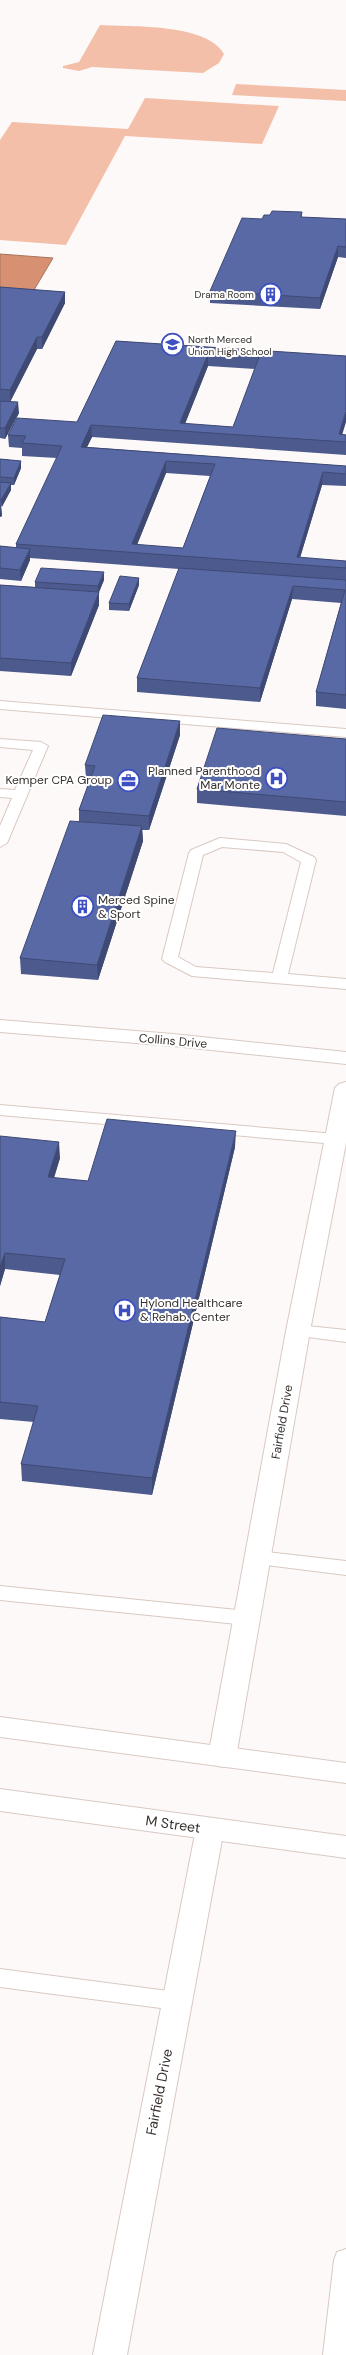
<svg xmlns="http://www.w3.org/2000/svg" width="346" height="2355" font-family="'DM Sans',sans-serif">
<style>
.green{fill:#f4bfa9}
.water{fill:#d79072;stroke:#a7735d}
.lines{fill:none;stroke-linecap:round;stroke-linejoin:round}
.lane-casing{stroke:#d9c9c2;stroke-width:2}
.street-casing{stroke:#d9c9c2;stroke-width:2}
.secondary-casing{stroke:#d9c9c2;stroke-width:2}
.lane{fill:#fff;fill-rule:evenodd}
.street{fill:#fff;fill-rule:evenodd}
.secondary{fill:#fff;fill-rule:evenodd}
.wall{fill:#4d5a8e;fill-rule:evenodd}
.shaded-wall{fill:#3e4a74}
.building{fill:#5969a5;stroke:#3e4a74;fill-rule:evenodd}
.labels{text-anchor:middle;stroke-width:4;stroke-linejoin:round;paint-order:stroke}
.far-poi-label{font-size:10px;fill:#36302d;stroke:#fff;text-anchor:end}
.poi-label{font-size:12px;fill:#36302d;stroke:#fff;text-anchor:end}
.street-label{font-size:12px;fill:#36302d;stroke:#fff}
.near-street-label{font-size:14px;fill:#36302d;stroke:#fff}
</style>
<rect width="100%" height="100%" fill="#fdf9f8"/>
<!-- green -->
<path class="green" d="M100 25C131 27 207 23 224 54L219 63 203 73 92 67 79 71 63 68V66L79 62Z
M236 84 346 90V101L232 95Z
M145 98 279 106 262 144 125 136 66 245 0 240V140L12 122 128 129Z"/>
<!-- water -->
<path class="water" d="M0 254 53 258 34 290 0 288Z"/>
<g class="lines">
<defs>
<path id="lane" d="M0 701 346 729V737L0 709Z
M0 739 41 742 48 746 7 843 0 847V826L12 798 0 797V789L15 790 33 750 0 747Z
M220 838 286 844 314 857 316 860 288 974 346 979V989L192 976 165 962 162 959 189 853 191 850ZM222 847 283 852 301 862 273 973 196 967 178 957 203 855Z
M0 1105 336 1134 342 1135 344 1139 342 1143 336 1144 0 1115Z
M298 1325 346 1330V1342L292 1335 289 1331 292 1327Z
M258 1551 346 1561V1575L251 1563 248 1558 251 1553Z
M0 1586 247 1611 254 1613 257 1618 254 1623 247 1625 0 1600Z
M0 1969 176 1992 184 1994 187 2001 184 2008 176 2010 0 1987Z
M346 2249V2355H323L334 2260 337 2252Z"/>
<path id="street" d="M0 1020 173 1034 346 1052V1064L173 1046 0 1032Z
M346 1082V1143L310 1331 236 1757 232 1764 222 1767 212 1764 208 1757 286 1331 335 1088 339 1084Z
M210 1818 220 1821 224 1829 127 2355H93L196 1829 200 1821Z"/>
<path id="secondary" d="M0 1717 346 1763V1783L0 1737Z
M0 1789 346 1836V1858L0 1811Z"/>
</defs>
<!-- lane casing -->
<use href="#lane" class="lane-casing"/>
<!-- street casing -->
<use href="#street" class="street-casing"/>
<!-- secondary casing -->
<use href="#secondary" class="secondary-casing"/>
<!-- lane -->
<use href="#lane" class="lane"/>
<!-- street -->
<use href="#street" class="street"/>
<!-- secondary -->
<use href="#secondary" class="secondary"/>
</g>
<!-- wall -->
<path class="wall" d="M302 212V217L346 219V258L338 257 320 309 210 303V291L262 219Z
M0 287 65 292V303L42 349H37L10 402 19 413 5 439 0 438Z
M116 341 346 356 342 434 346 435V455L92 437 87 447 346 466V486L322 485 300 558 346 561V709L316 706V692L341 603 292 599 260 702 137 692V678L179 569 30 558V560L21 581 0 579V546L16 548V544L57 458 22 456V448L9 447 8 435 77 422ZM208 366 255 369 233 427 185 424ZM166 473 210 476 183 548 137 545Z
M0 459 21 461V468L14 485H11V490L1 507 2 516 0 517Z
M104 580 99 592V605L71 676 0 671V585L35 587V582Z
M139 585 129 611 109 610V603Z
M180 721V735L149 830H142L143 841 98 980 21 974 20 958 79 821V810L90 780 86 779 85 765Z
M346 739V816L197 803V789Z
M0 1136 60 1158 54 1178 88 1181 235 1147 152 1495 22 1481 21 1464 34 1422 0 1419V1317L45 1322 60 1275 5 1269 0 1286Z"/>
<!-- shaded-wall -->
<path class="shaded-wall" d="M338 246V257L320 309V298Z
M65 292V303L42 349V337Z
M37 337V349L10 402V390Z
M208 354V366L182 431 180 423Z
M18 402 19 413 5 439V428Z
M346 411V422L340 442 339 434Z
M91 425 92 437 81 459V447Z
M21 461V468L14 485V478Z
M166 461V473L134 552 132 544Z
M323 472 322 485 298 564 297 557Z
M11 483V490L2 507 1 500Z
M1 505 2 516 0 517V506Z
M30 549V560L21 581 20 570Z
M104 572V580L99 592V605L71 676V663L98 593V586Z
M139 578V585L129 611V604Z
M293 586 292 599 260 702V688Z
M180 721V735L149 830V816Z
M142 826 143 841 98 980 97 965Z
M236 1131 235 1147 152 1495V1478Z
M59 1142 60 1158 49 1193 48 1177Z
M5 1253V1269L0 1286V1267Z"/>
<!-- building -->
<path class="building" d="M272 211 302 212 301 217 346 219V247L338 246 320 298 210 291 242 218 262 219 264 215H270Z
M0 287 65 292 42 337H37L10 390 0 389Z
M116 341 346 356V411L339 434 346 435V442L91 425 81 447 346 466V474L323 472 297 557 346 561V568L16 544 62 446 22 443 26 436 8 435 17 418 77 422ZM208 354 259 357 233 427 180 423ZM166 461 215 464 183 548 132 544Z
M0 401 18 402 5 428H0Z
M0 459 21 461 14 478 0 477Z
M0 482 11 483 1 500H0Z
M0 546 30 549 20 570 0 568Z
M41 568 104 572 98 586 35 582Z
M179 568 346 580V695L316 692 345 590 293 586 260 688 137 678Z
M120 576 139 578 129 604 109 603Z
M0 585 99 592 71 663 0 658Z
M103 715 180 721 149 816 79 810 95 766 85 765Z
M217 728 346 739V802L197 789Z
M70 821 142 826 97 965 20 958Z
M107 1119 236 1131 152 1478 21 1464 38 1406 0 1402V1317L45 1322 65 1259 5 1253 0 1267V1136L59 1142 48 1177 88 1181Z"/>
<!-- icons -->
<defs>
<symbol id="building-ring" viewBox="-11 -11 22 22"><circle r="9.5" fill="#fff" stroke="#3e4fc2" stroke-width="1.5"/><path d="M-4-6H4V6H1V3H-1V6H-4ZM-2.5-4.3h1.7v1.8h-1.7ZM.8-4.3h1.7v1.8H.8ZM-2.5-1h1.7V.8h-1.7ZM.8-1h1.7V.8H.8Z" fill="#3e4fc2"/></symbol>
<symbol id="school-ring" viewBox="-11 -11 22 22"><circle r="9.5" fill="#fff" stroke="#3e4fc2" stroke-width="1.5"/><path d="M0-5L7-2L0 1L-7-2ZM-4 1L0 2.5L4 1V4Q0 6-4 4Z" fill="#3e4fc2"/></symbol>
<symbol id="hospital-ring" viewBox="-11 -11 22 22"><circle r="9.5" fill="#fff" stroke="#3e4fc2" stroke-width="1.5"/><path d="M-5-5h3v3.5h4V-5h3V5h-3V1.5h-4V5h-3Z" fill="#3e4fc2"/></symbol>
<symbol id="office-ring" viewBox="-11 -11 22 22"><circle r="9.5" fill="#fff" stroke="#3e4fc2" stroke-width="1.5"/><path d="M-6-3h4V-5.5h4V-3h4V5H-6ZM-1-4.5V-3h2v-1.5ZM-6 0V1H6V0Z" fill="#3e4fc2"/></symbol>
</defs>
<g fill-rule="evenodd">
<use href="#building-ring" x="258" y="282" width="25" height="25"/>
<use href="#school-ring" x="160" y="332" width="25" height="25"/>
<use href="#hospital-ring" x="264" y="766" width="25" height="25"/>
<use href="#office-ring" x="116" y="768" width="25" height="25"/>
<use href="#building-ring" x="70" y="894" width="25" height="25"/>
<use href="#hospital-ring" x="112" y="1298" width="25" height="25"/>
</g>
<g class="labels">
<!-- far-poi labels -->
<g class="far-poi-label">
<text x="254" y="298">Drama Room</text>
<text x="188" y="343" text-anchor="start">North Merced<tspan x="188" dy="12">Union High School</tspan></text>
</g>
<!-- poi labels -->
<g class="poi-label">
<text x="260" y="775">Planned Parenthood<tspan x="260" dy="14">Mar Monte</tspan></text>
<text x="112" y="784">Kemper CPA Group</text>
<text x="98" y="904" text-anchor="start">Merced Spine<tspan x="98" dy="14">&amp; Sport</tspan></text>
<text x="140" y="1307" text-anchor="start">Hylond Healthcare<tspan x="140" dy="14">&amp; Rehab. Center</tspan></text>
</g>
<!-- street labels -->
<g class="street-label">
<text transform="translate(173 1041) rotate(5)" y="4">Collins Drive</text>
<text transform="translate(282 1422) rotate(-80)" y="4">Fairfield Drive</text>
</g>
<!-- near-street labels -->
<g class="near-street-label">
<text transform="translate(173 1824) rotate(8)" y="5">M Street</text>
<text transform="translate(159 2092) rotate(-79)" y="5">Fairfield Drive</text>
</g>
</g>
</svg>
